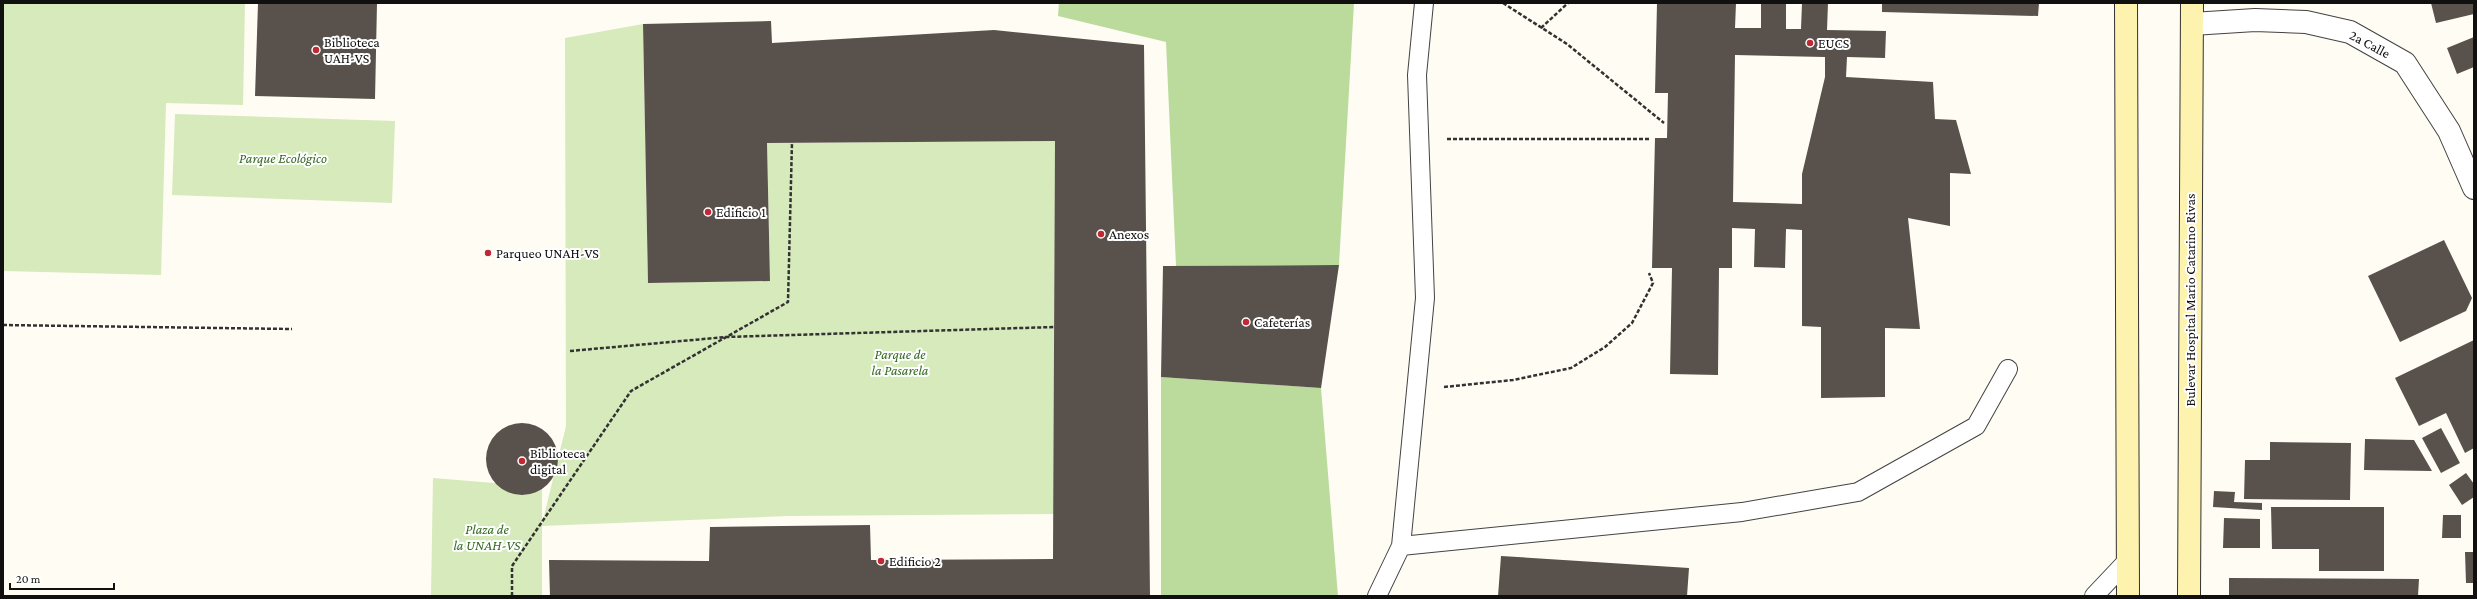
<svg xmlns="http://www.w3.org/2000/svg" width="2477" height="599" font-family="'Crimson Pro',serif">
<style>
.green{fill:#d6eabc}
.forest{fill:#badb9c}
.building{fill:#59514c;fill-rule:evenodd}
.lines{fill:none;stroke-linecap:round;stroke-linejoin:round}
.service-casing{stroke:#434343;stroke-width:20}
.minor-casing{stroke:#434343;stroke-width:24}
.secondary-casing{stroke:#323232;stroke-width:24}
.path{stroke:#323232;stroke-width:2.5;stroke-dasharray:4 2;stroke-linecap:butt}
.service{stroke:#fff;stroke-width:18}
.minor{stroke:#fff;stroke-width:22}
.secondary{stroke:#fef2af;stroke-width:22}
.poi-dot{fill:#c02835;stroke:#fff;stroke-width:1.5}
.labels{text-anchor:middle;stroke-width:4;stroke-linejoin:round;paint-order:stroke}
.poi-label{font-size:14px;fill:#101010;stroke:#fff;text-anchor:start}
.street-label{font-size:14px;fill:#101010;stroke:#fff}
.park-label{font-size:14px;font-style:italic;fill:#326820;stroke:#fff}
</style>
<rect width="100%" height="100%" fill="#fffcf3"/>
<!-- green -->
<path class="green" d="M3 3H245L243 105 166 103 161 275 3 271Z
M643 24 648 283 770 280 767 143 1055 141 1054 514 788 516 542 526V596H431L433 478 494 483 542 480V524L566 426 565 38Z
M175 114 395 121 392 203 172 195Z"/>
<!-- forest -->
<path class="forest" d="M1059 3H1354L1339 265 1176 266 1166 42 1058 16Z
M1161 377 1321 388 1338 596H1161Z"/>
<!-- building -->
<path class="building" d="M258 3H377L375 99 255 96Z
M1657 3H1736L1735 28H1761V3H1786V29H1801L1802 3H1828L1827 30 1886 31 1885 58 1847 57 1846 77 1933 82 1935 119 1956 120 1971 174 1950 173V226L1908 218 1920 329 1885 328V397L1821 398V327L1802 326V230L1786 229 1785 268 1754 267 1755 229 1732 228V268H1719L1718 375 1670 374 1672 268H1652L1655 138H1667L1668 93H1655ZM1735 55 1825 57V77L1802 174V204L1733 202Z
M1882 3H2039L2038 16 1882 12Z
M2431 3H2474V14L2436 23Z
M771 21 772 43 994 30 1144 45 1150 596H550L549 560 709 561 710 527 870 525 871 560 1053 559 1055 141 767 143 770 281 648 283 643 24Z
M2474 37V67L2457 74 2447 48Z
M2444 240 2472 298 2466 311 2400 342 2368 276Z
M1339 265 1321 388 1161 377 1163 266Z
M2474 340V448L2465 453 2446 413 2419 426 2395 378Z
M486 459a36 36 0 1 1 72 0a36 36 0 1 1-72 0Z
M2441 428 2460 463 2441 473 2422 438Z
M2365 439 2414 440 2432 471 2364 470Z
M2270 442 2351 443 2350 500 2244 499 2245 460H2270Z
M2466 473 2474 484V497L2462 505 2449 485Z
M2214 491 2235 492 2234 502 2262 503V510L2213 507Z
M2271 507H2384V571H2319V549H2272Z
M2443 515H2461V538H2442Z
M2224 518 2260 519V548H2223Z
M2465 552H2474V583H2466Z
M1501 556 1689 568 1687 596H1498Z
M2229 578 2419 579 2418 596H2229Z"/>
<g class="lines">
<defs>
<path id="service" d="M1401 546 1742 512 1858 492 1976 426 2008 369
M1377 596 1401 546 1425 298 1417 75 1424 3
M2094 596 2128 560"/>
<path id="minor" d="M2192 24 2255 20 2306 22 2350 32 2405 63 2449 131 2474 188"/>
<path id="secondary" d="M2126 3 2128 596
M2189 596 2192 3"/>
</defs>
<!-- service casing -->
<use href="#service" class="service-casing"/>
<!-- minor casing -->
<use href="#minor" class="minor-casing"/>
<!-- secondary casing -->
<use href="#secondary" class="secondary-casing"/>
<!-- path -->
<path class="path" d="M1503 3 1567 44 1664 123
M1541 28 1568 3
M1447 139H1651
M3 325 292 329
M570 351 726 337 1054 327
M1444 387 1513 380 1571 368 1605 347 1632 323 1653 283 1649 273
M512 596V566L631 391 788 302 792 142"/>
<!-- service -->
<use href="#service" class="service"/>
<!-- minor -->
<use href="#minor" class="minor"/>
<!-- secondary -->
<use href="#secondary" class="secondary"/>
</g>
<!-- markers -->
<g class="poi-dot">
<circle cx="1810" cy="43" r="4"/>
<circle cx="316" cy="50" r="4"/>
<circle cx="708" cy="212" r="4"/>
<circle cx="1101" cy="234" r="4"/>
<circle cx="488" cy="253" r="4"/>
<circle cx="1246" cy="322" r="4"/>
<circle cx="522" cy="461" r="4"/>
<circle cx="881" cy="561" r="4"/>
</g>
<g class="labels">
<!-- poi labels -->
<g class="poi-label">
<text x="324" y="47">Biblioteca<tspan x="324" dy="16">UAH-VS</tspan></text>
<text x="1818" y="48">EUCS</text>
<text x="716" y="217">Edificio 1</text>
<text x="1109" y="239">Anexos</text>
<text x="496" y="258">Parqueo UNAH-VS</text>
<text x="1254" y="327">Cafeterías</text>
<text x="530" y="458">Biblioteca<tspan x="530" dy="16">digital</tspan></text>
<text x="889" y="566">Edificio 2</text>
</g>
<!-- street labels -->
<g class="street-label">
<text transform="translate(2370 44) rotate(28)" y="5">2a Calle</text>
<text transform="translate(2190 300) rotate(-90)" y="5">Bulevar Hospital Mario Catarino Rivas</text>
</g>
<!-- park labels -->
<g class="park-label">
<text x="283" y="163">Parque Ecológico</text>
<text x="900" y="359">Parque de<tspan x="900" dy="16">la Pasarela</tspan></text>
<text x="487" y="534">Plaza de<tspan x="487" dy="16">la UNAH-VS</tspan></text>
</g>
</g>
<!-- border -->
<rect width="2477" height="599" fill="none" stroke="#101010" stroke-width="8"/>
<!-- scale -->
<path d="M10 583v6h104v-6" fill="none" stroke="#101010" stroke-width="2"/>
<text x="16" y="583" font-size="12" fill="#101010" stroke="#ffffff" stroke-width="3" paint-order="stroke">20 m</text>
</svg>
